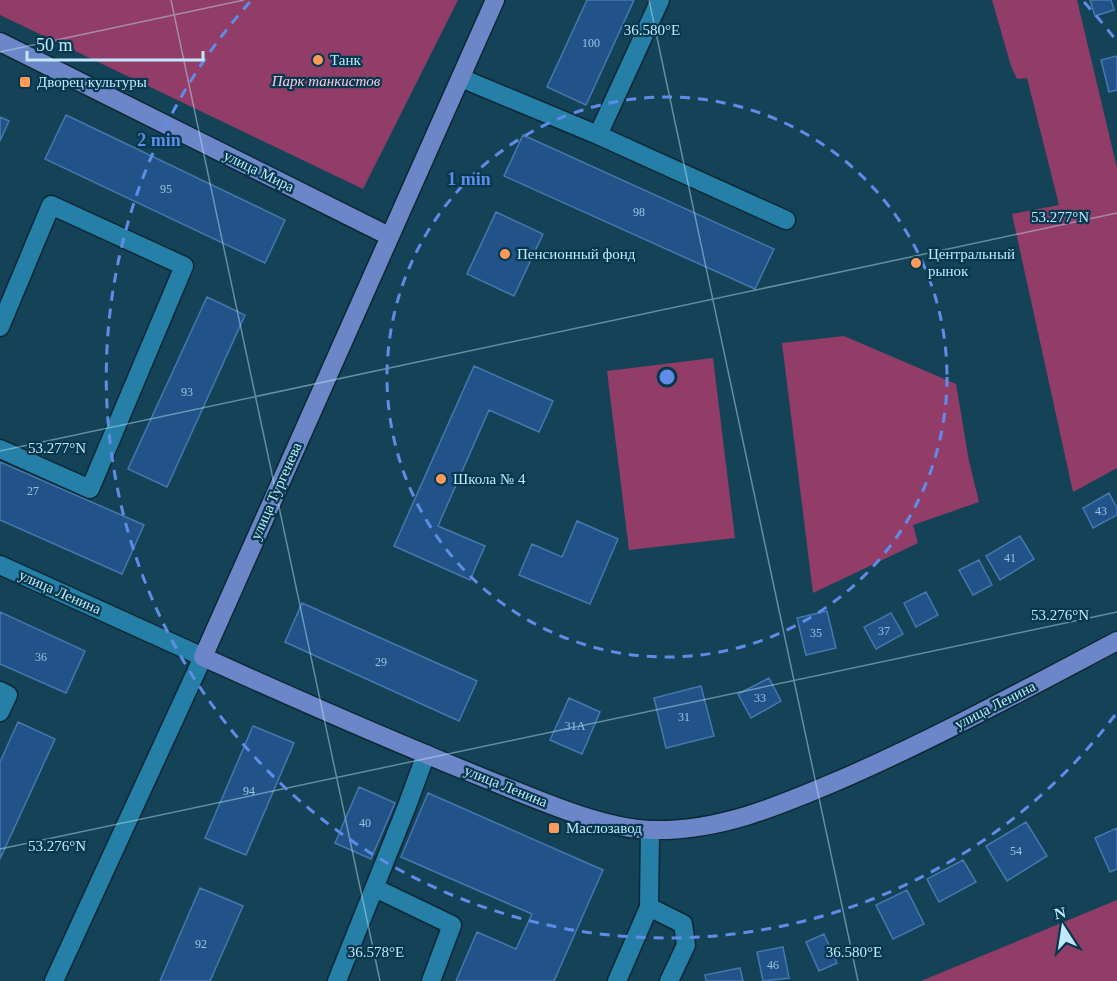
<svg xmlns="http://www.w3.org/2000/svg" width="1117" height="981" font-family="Georgia,serif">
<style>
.green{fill:#923d67}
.building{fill:#215388;stroke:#4678af;stroke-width:1.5}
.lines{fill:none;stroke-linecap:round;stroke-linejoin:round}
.minor-casing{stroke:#0c2835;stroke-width:21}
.major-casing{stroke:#0c2835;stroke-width:21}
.minor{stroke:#257fa7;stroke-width:18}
.major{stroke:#6c86c8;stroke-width:18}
.ticks{fill:none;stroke:#c1e8fe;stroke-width:1.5;stroke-opacity:0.45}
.ring{fill:none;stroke:#5f8ce7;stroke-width:3;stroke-dasharray:10 8}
.poi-dot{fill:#ff9b5a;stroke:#06384d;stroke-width:2}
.labels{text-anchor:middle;stroke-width:4.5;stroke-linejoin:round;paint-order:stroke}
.number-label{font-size:12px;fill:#99c3e0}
.poi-label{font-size:15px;fill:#c1e8fe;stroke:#06384d;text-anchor:start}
.park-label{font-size:15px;font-style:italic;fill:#ffc6de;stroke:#06384d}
.street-label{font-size:15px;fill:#c1e8fe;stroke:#06384d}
.ticks-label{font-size:15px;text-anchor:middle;fill:#c1e8fe;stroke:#06384d;stroke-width:4.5;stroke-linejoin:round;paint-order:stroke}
.centre{fill:#5f8ce7;stroke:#06384d;stroke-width:3}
.ring-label{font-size:18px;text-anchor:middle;font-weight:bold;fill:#5f8ce7;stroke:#06384d;stroke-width:4.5;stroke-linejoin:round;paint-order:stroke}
</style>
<rect width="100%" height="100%" fill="#144358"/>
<!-- green -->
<path class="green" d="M0 0H458L363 189 0 15Z
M992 0H1077L1117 168V468L1073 492 1012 214 1059 205 1027 78 1017 79 1011 66Z
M844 336 956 384 969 461 979 502 913 525 918 543 813 593 782 343Z
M713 358 735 538 629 550 607 371Z
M1117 900V981H921Z"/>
<!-- building -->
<path class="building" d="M587 0H634L586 105 547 87Z
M1090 0H1111L1114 10 1095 16Z
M1117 56V90L1109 92 1101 60Z
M66 115 285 220 265 263 45 159Z
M0 117 9 121 0 141Z
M523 135 774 249 755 289 504 176Z
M496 212 543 234 514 296 467 274Z
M207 297 245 315 167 487 128 469Z
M474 366 553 401 539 432 489 410 438 526 485 546 470 580 394 546Z
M0 462 144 525 122 574 0 520Z
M1109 493 1117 508V515L1093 528 1083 508Z
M577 521 618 539 590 604 519 575 532 544 562 557Z
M1020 536 1034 559 1000 580 986 556Z
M979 560 992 585 973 595 959 570Z
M926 592 938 615 916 627 904 603Z
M302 603 477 681 459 721 285 642Z
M827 611 836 648 806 655 797 618Z
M0 612 85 651 66 693 0 664Z
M891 613 903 634 876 649 864 627Z
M769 678 781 701 751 718 738 694Z
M701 686 714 736 666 748 654 698Z
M569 698 600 712 582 754 550 740Z
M18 722 55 739 0 859V762Z
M253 726 294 743 246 855 205 838Z
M359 787 395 803 371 859 335 843Z
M428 793 603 870 554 981H456L477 932 516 949 532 914 401 857Z
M1026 822 1047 856 1007 881 986 846Z
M1117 828V869L1110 872 1095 838Z
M963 860 976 882 939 902 927 879Z
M200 888 243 906 210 981H160Z
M907 890 924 924 893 939 876 905Z
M824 934 837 963 819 971 806 942Z
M783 947 789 978 763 981 757 952Z
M740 968 743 981H706L705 975Z"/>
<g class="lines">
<defs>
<path id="minor" d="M461 78 598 135 660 0
M598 135 786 220
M0 327 51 205 184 266 90 489 0 449
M0 565 203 657 54 981
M0 691 8 695 0 712
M650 830 649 907 683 924 686 945 669 981
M375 888 452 925 431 981
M337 981 407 806 426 754
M617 981 649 907"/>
<path id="major" d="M495 0 203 657C298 700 394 742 491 781 539 800 600 828 651 830 719 832 781 805 842 779 936 738 1026 689 1117 641
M0 42 389 236"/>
</defs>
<!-- minor casing -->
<use href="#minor" class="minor-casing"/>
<!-- major casing -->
<use href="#major" class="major-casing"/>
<!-- minor -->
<use href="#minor" class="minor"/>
<!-- major -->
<use href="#major" class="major"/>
</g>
<!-- ticks -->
<path class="ticks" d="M171 0 380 981M649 0 858 981M0 52 244 0M0 451 1117 213M0 849 1117 612"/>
<!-- distance rings -->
<g class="ring">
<circle cx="667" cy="377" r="280"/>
<path d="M1115 715A561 561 0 1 1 250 2M1084 2A561 561 0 0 1 1115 39"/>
</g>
<!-- markers -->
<g class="poi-dot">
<circle cx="318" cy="60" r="6"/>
<rect x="19" y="76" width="12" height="12" rx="3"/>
<circle cx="505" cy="254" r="6"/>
<circle cx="916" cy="263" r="6"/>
<circle cx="441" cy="479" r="6"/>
<rect x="548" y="822" width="12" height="12" rx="3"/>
</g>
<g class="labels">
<!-- number labels -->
<g class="number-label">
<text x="591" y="47">100</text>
<text x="166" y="193">95</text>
<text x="639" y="216">98</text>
<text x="187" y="396">93</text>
<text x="33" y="495">27</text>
<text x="1101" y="515">43</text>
<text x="1010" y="562">41</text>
<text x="884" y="635">37</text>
<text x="816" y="637">35</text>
<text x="41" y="661">36</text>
<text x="381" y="666">29</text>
<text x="760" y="702">33</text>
<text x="684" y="721">31</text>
<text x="575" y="730">31А</text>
<text x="249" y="795">94</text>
<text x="365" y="827">40</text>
<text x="1016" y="855">54</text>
<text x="201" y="948">92</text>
<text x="773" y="969">46</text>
</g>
<!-- poi labels -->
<g class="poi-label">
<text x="330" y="65">Танк</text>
<text x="37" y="87">Дворец культуры</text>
<text x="517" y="259">Пенсионный фонд</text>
<text x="928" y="259">Центральный<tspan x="928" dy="17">рынок</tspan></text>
<text x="453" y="484">Школа № 4</text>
<text x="566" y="833">Маслозавод</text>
</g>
<!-- park labels -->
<g class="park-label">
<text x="326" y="86">Парк танкистов</text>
</g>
<!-- street labels -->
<g class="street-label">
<text transform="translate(259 171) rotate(26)" y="5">улица Мира</text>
<text transform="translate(276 491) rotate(-66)" y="5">улица Тургенева</text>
<text transform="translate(60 592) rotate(24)" y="5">улица Ленина</text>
<text transform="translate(995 705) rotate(-27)" y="5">улица Ленина</text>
<text transform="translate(506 786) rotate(22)" y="5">улица Ленина</text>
</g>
</g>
<g class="ticks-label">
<text x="652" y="35">36.580°E</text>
<text x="1060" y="222">53.277°N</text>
<text x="57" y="453">53.277°N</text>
<text x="1060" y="620">53.276°N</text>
<text x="57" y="851">53.276°N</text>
<text x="376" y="957">36.578°E</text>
<text x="854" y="957">36.580°E</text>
</g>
<circle cx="667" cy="377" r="9" class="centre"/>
<g class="ring-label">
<text x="159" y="146">2 min</text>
<text x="469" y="185">1 min</text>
</g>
<!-- north arrow -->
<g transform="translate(1063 927) rotate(348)" stroke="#06384d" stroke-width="4.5" paint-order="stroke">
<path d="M0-4.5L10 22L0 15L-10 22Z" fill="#c1e8fe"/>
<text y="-9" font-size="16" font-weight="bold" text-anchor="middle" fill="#c1e8fe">N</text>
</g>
<!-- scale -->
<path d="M27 51v9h176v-9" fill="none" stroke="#c1e8fe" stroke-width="3"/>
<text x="36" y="51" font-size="18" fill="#c1e8fe" stroke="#06384d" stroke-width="4.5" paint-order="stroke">50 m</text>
</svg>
